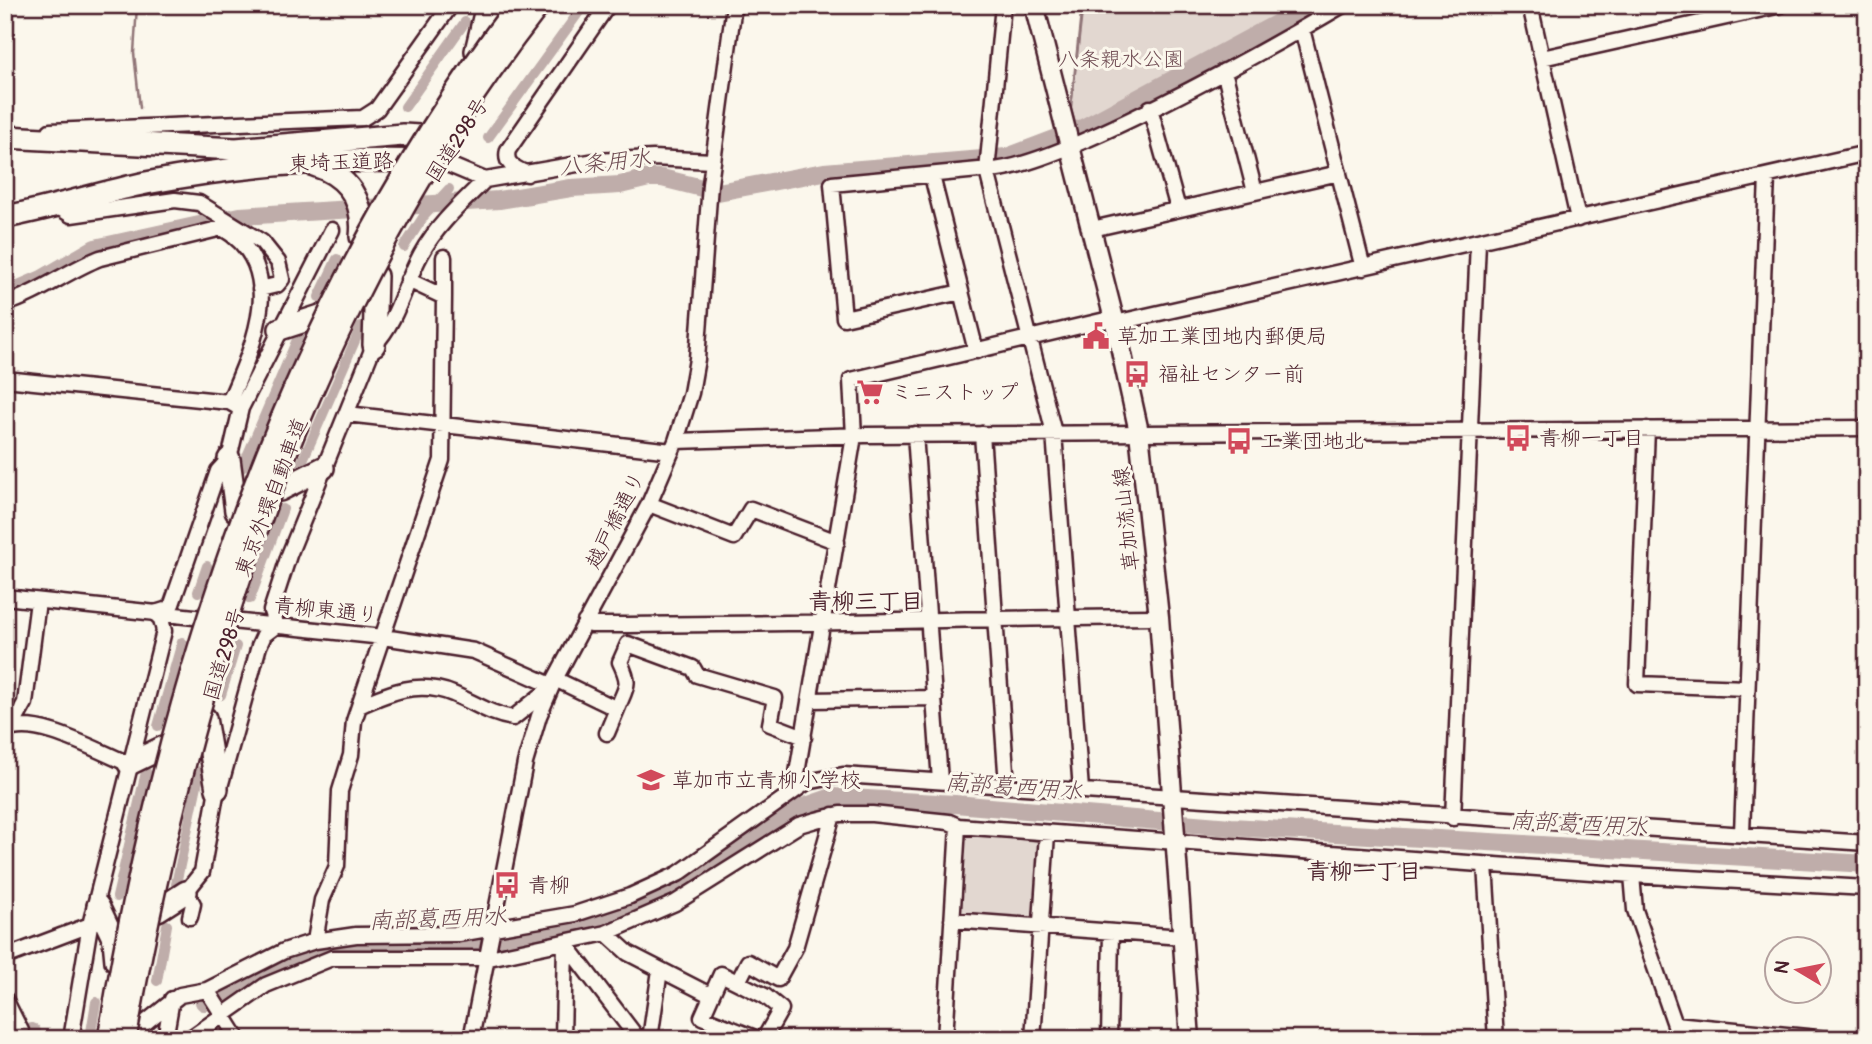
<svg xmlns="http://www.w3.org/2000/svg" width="1872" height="1044" font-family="Pangolin,'Klee One',sans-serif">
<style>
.green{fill:#e2d7d0;stroke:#967b7e;stroke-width:2}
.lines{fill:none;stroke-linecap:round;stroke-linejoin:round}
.stream{stroke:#907477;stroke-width:2.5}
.canal{stroke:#bfadaa;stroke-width:10}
.river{stroke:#bfadaa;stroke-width:18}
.minor-casing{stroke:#4a1f2b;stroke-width:19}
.major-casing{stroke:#4a1f2b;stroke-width:23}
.highway-casing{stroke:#4a1f2b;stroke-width:26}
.minor{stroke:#fbf7ec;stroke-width:14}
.major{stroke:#fbf7ec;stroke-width:18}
.highway{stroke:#fbf7ec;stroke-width:21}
.highway-bridge-casing{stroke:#4a1f2b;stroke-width:26;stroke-linecap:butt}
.highway-bridge{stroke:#fbf7ec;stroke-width:21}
.labels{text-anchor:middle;stroke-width:6;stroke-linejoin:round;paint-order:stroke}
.park-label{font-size:21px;fill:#704d54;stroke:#fbf7ec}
.street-label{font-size:21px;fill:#4a1f2b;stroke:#fbf7ec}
.poi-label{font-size:21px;fill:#4a1f2b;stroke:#fbf7ec;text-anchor:start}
.water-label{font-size:23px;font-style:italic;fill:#6d4a51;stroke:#fbf7ec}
.neighbourhood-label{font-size:23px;font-weight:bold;fill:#4a1f2b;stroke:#fbf7ec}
</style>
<rect width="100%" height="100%" fill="#fbf7ec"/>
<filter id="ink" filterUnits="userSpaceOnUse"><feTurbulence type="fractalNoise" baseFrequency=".0143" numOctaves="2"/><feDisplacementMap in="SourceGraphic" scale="14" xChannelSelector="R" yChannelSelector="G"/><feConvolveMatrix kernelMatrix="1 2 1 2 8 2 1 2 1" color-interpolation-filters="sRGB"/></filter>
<g filter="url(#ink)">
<!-- green -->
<path class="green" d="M1083 5H1303L1077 129 1071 109Z
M963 833 1039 841 1035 919 955 917Z"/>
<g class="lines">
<!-- stream -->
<path class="stream" d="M137 5 134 53 140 108
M1072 98 1082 5"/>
<!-- canal -->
<path class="canal" d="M405 107 465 22
M488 138 584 5
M404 247 424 216 449 189
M319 297 337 259
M242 468 299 335
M299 469 361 327
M198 592 207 566
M250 599 283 509
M221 695 236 646
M158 726 182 642
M176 884 200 771
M117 897 146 772
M157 981 167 925
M90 1038 96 1002"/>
<!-- river -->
<path class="river" d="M5 295 42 279 95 248 240 216 499 200 571 188 620 185 649 178H662L718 192 824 172 1007 157 1081 129 1311 5
M204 1002 223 997 303 953 384 943H502L595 921 704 877 786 813 832 797 955 804 1231 827 1867 864
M31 1039 32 1032"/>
<defs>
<path id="minor" d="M1003 5 987 171 1054 433 1081 790
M1530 5 1578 219
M1302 29 1363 268
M1542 58 1781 5
M1224 71 1255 192
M1150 108 1178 209
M50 131 363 118 377 109 451 5
M442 162 485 180 595 161 653 158 712 161
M527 174C515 168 504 164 508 150L608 5
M932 176 976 351
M57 206 71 215 175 200 199 203 262 242 278 262 282 279 277 285 260 289
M1092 229 1339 173
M961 292 844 318 832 184 979 170C1041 179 1280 42 1343 5
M444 297V257
M5 304C40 293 67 271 100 258L222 228C290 267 253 347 229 402
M1115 323 1867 153
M5 379 229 402 236 406
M347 414 672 451
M1647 429 1637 684 1747 688
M915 434 940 781
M982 434 1007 785
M676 441 865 435 1867 428
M649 504 734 537 751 509 837 542
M5 597 383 637 474 651 551 685
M585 622 591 625C780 625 970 618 1159 617
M555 679 617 709C627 685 631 685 620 662L628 644 693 668 697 675 775 698 770 724 804 737
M811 700 935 698
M359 706C390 692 419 680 453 694 475 703 489 714 513 718L543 694
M11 728 25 703 38 601
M5 731C35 715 99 752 129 764
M607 733 617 709
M794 791 854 436 851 380 1114 318
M1453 818 1478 242
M1742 833 1767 176
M1485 865 1496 1039
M1632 875 1635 910 1680 1039
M190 917 193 904 186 892 202 872 217 789 220 787 259 646 264 635 276 626 271 611 289 555 374 345C398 320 404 285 421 254 437 225 462 203 485 180
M952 920 1182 937
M606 933 628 953 710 995
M315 941 322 900 337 866 340 791 351 755 354 721 442 460 444 297 408 280
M5 957 90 925
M738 982 748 962 778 979 795 948 833 815
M207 990 238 1039
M5 999 21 1031 19 1039
M1675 1024 1827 1039
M71 1039 90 925 164 631 161 619 155 613 168 609 172 604 218 471 229 459 241 408 332 230
M125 1039 180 995 207 990 284 951 315 941 356 935 459 934 575 914 630 896 678 874 807 782 843 775 1867 843
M165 1039 172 999
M189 1039 266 985 332 958H489L606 933 675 903 799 825 816 820 840 814H872L949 822 958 826 1632 875 1867 888
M471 1039 525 763 539 716 555 679 649 504 676 441 691 393 697 359 710 184 734 5
M563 1039 565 943 638 1039
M650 1039 660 970
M758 1039 702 1017 721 974 765 996 781 1009 764 1039
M945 1039 958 826
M1033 1039 1047 834
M1109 1039 1111 932"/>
<path id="major" d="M1034 5 1115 323 1139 432 1159 617 1190 1039"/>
<path id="highway" d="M476 51 487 5
M5 137 236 149 403 135 420 136 436 155
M314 165C348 176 365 200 361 237
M5 217C53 208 99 193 146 183 240 165 334 158 429 161
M280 329 320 316
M374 345 376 276
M229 459 236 511
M280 490 323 468
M205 718 217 789
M129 764 164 747
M98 906 114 940 116 961
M158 910 186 892"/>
</defs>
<!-- minor casing -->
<use href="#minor" class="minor-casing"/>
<!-- major casing -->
<use href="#major" class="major-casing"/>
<!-- highway casing -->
<use href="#highway" class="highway-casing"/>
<!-- minor -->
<use href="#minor" class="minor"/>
<!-- major -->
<use href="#major" class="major"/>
<!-- highway -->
<use href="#highway" class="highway"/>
<defs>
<path id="highway-bridge" d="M109 1039C169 672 291 303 518 5
M125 1039C190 672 306 302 539 5"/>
</defs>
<!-- highway-bridge casing -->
<use href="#highway-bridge" class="highway-bridge-casing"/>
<!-- highway-bridge -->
<use href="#highway-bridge" class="highway-bridge"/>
</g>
</g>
<!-- icons -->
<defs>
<symbol id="civic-bare" viewBox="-9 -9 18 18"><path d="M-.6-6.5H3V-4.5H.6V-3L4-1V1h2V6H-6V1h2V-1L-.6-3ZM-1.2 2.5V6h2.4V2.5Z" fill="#d1495b" stroke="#fbf7ec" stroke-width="2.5" paint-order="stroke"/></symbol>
<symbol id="bus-bare" viewBox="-9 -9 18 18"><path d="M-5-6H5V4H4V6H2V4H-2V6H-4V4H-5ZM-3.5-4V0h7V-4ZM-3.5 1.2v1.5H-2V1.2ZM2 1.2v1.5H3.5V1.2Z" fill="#d1495b" stroke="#fbf7ec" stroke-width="2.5" paint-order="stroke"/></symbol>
<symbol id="supermarket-bare" viewBox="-9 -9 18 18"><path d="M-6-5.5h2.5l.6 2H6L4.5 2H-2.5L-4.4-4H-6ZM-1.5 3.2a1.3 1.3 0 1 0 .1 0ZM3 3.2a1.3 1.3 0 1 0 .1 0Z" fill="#d1495b" stroke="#fbf7ec" stroke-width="2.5" paint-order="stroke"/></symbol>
<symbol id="school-bare" viewBox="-9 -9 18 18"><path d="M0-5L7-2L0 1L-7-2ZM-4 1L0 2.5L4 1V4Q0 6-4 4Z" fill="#d1495b" stroke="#fbf7ec" stroke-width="2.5" paint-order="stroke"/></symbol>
</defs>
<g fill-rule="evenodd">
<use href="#civic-bare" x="1077" y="317" width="38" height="38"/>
<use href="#bus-bare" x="1118" y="355" width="38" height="38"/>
<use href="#supermarket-bare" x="851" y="373" width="38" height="38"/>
<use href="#bus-bare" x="1499" y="419" width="38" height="38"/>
<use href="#bus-bare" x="1220" y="422" width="38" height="38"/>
<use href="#school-bare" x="632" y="761" width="38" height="38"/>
<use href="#bus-bare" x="488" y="866" width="38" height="38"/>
</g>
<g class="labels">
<!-- park labels -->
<g class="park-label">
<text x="1121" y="66">八条親水公園</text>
</g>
<!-- street labels -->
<g class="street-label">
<text transform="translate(457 140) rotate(-57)" y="7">国道298号</text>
<text transform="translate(341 162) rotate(-2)" y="7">東埼玉道路</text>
<text transform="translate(271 497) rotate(-69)" y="7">東京外環自動車道</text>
<text transform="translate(1126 519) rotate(-96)" y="7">草加流山線</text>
<text transform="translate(615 520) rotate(-63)" y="7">越戸橋通り</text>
<text transform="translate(326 610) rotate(6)" y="7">青柳東通り</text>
<text transform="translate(224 654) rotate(-73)" y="7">国道298号</text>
</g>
<!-- poi labels -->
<g class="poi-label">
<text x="1117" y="343">草加工業団地内郵便局</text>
<text x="1158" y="381">福祉センター前</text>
<text x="891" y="399">ミニストップ</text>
<text x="1539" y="445">青柳一丁目</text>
<text x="1260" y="448">工業団地北</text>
<text x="672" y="787">草加市立青柳小学校</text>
<text x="528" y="892">青柳</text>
</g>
<!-- water labels -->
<g class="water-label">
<text transform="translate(605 162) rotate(-6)" y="8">八条用水</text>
<text transform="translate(1014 786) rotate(4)" y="8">南部葛西用水</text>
<text transform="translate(1579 823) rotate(3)" y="8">南部葛西用水</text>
<text transform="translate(438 918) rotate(-2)" y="8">南部葛西用水</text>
</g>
<!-- neighbourhood labels -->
<g class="neighbourhood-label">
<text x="866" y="609">青柳三丁目</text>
<text x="1364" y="879">青柳一丁目</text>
</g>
</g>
<!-- margin -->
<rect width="1872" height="1044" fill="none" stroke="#fbf7ec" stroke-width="28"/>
<rect x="14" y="14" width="1844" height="1016" fill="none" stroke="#4a1f2b" stroke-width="2.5" filter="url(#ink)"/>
<!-- north arrow -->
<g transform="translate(1798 970) rotate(280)"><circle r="33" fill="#fbf7ec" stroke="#b4a19f" stroke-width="2"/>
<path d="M0-5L12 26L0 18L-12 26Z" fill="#d1495b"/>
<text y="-10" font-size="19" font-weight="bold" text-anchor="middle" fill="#4a1f2b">N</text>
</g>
</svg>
